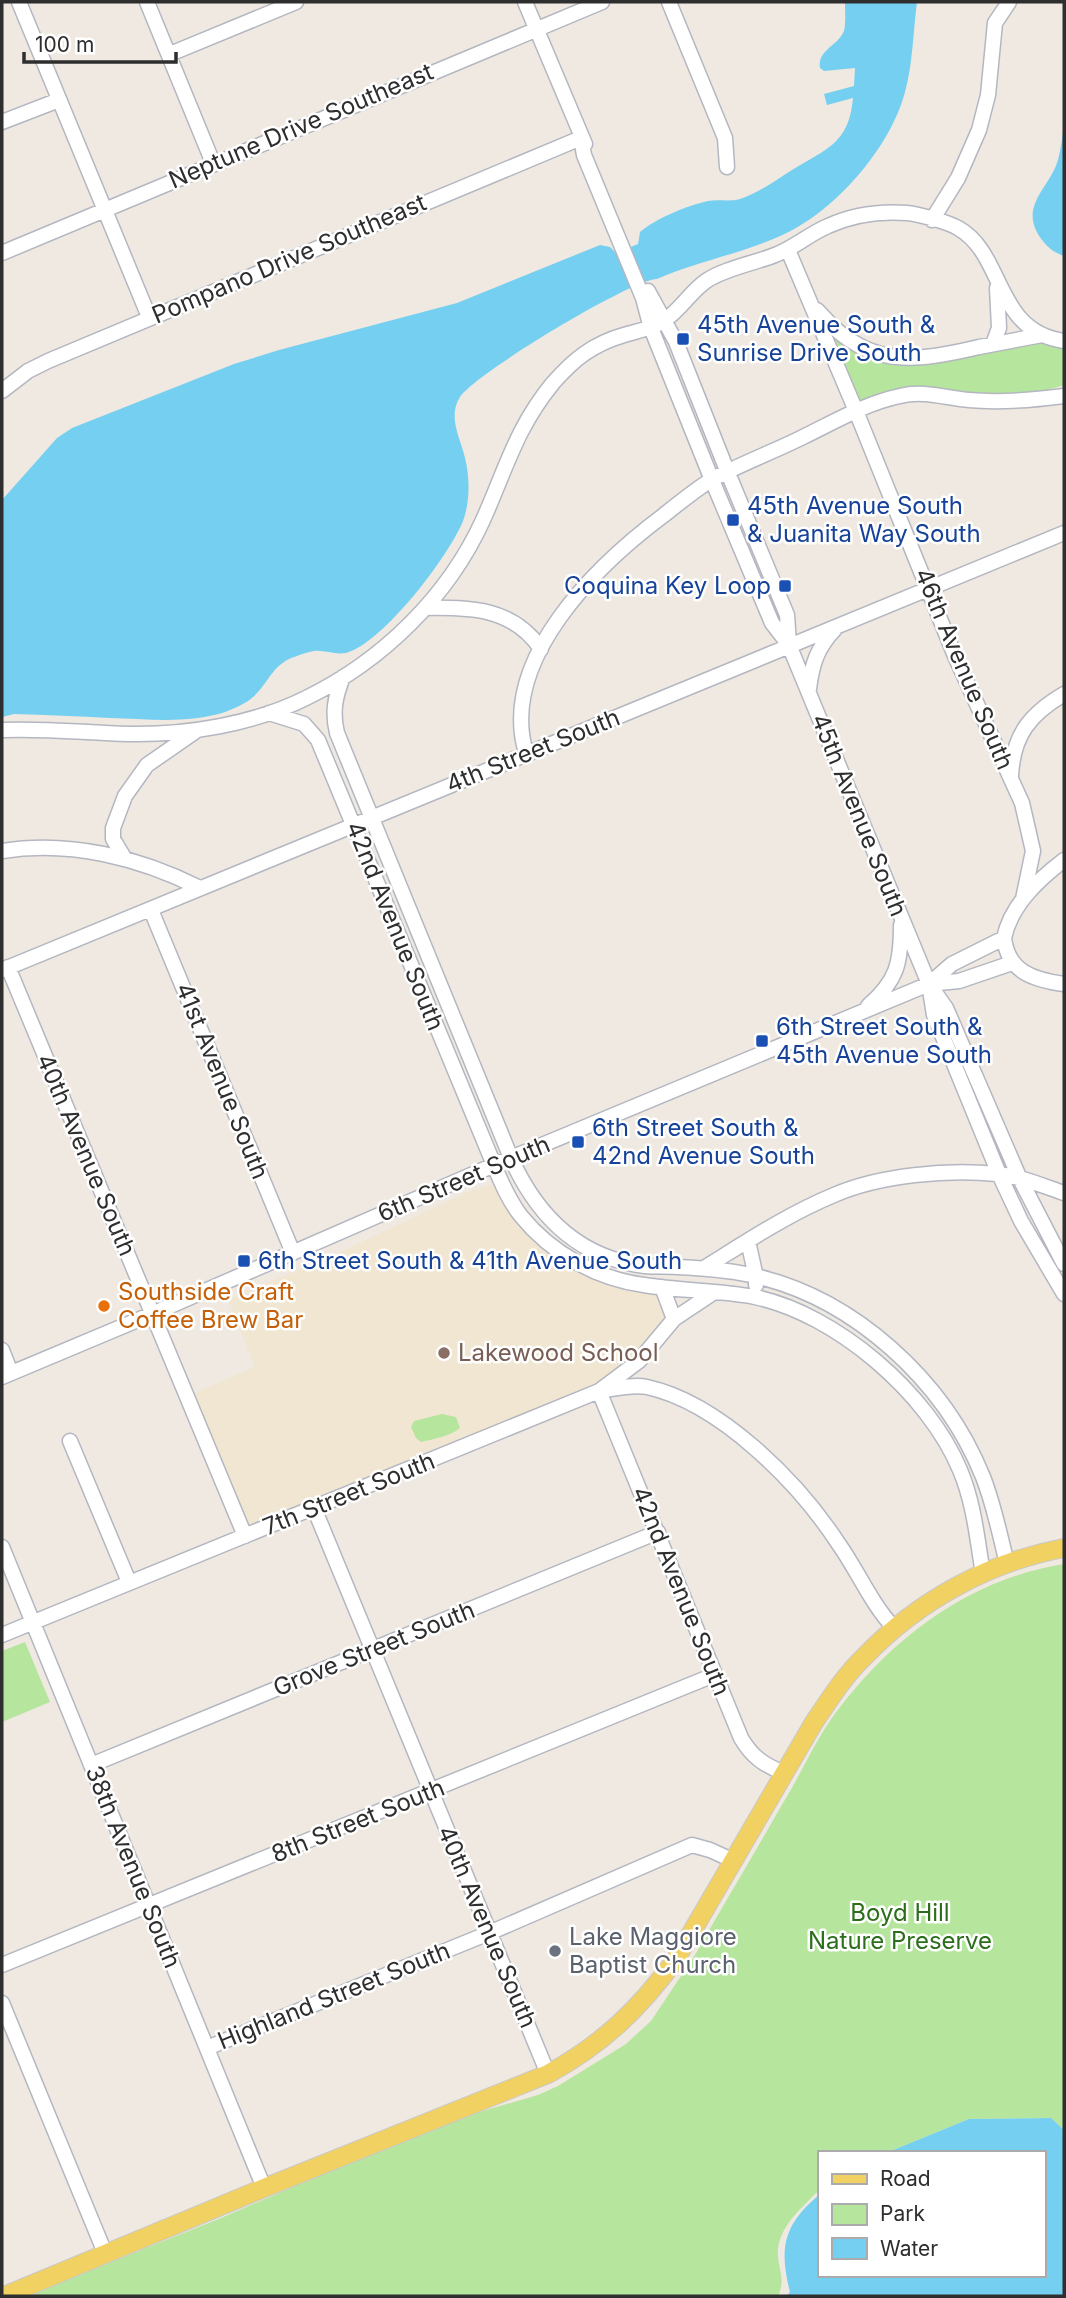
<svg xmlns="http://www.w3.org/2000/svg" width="1066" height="2298" font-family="Inter,sans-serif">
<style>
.education{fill:#f0e6d1}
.green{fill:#b6e59e}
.water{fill:#75cff0}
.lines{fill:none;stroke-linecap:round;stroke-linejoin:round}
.minor-casing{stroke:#b4b7c1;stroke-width:17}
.major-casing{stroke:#c9c9c9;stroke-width:20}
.minor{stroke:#fff;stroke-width:14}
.major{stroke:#f2d163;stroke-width:18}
.transit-dot{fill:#1a4fb4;stroke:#fff;stroke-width:2.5}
.food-dot{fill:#e8710a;stroke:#fff;stroke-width:2.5}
.education-dot{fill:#8d6e63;stroke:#fff;stroke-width:2.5}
.worship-dot{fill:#6b7280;stroke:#fff;stroke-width:2.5}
.labels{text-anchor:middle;stroke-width:5;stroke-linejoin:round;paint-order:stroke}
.street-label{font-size:24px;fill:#2e2e2e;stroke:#fff}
.transit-label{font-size:24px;fill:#164399;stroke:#fff;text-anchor:start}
.food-label{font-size:24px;fill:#c56008;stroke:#fff;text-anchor:start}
.education-label{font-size:24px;fill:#785e54;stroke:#fff;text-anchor:start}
.park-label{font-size:24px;fill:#2c6e1b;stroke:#fff}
.worship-label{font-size:24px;fill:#5b616d;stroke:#fff;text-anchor:start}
</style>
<rect width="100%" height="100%" fill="#efe9e1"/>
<!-- education -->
<path class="education" d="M492 1185 533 1238 653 1291 662 1298 666 1307 661 1328 630 1360 604 1380 584 1389 259 1524 252 1526 245 1521 192 1394 255 1367 228 1299 325 1259 472 1190Z"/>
<!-- green -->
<path class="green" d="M830 334 869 355 1043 343 1064 347V385L1044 391 1002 395 959 392 858 404Z
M442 1414 456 1417 460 1428C450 1436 434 1439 421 1442L416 1438 411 1427 414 1421Z
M1064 1564V2130L1051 2118 969 2119 886 2153H819V2190C803 2207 782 2223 778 2248 776 2266 787 2278 778 2296H26L221 2218 438 2124 538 2095 558 2086 626 2044 651 2021 695 1955C724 1904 754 1854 783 1803 801 1774 817 1737 837 1711 894 1636 970 1579 1064 1564Z
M25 1642 50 1702 2 1722V1651Z"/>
<!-- water -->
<path class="water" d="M845 2H917C913 32 913 63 905 92 890 149 833 214 778 237 739 254 696 262 657 279 634 278 474 374 460 397 447 417 461 439 465 458 470 478 470 502 463 521 449 556 383 643 346 653 336 655 324 650 314 651 307 652 296 656 289 659 271 668 267 685 253 697 247 703 233 709 225 712 188 724 148 719 110 718 78 716 46 715 14 714L2 717V500L57 438 72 428 234 364 279 350 457 303 600 245 610 247 616 253 638 244 640 232C657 218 686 206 708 201 718 199 730 202 740 199 758 193 775 181 792 170 826 149 849 144 853 98L827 105 824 94 854 86 855 68 824 71 820 68C817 50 838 46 844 31 846 23 845 10 845 2Z
M1064 122V256C1055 253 1048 248 1042 240 1017 206 1049 190 1058 160 1061 148 1063 134 1064 122Z
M1051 2118 1064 2130V2296H787L790 2292C779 2249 783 2225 819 2195V2275H1043V2153H886L969 2119Z"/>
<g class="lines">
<defs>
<path id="minor" d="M19 2 149 317
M147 2 213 163
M525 2 585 144
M669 2 725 138 727 167
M170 54 296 2
M2 122 59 100
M581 138 584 155 643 298 651 328 712 480 772 623 789 645 929 984 934 1015 999 1174 1021 1221 1064 1294
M932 220 958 178 979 130 988 95 995 23 1009 2
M788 250 856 411 955 656 1022 803 1033 851 1023 899
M2 253 602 2
M648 291 676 342 728 473 787 615 789 644
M817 310C828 322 839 334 853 342 892 367 937 357 979 347 999 343 1021 339 1042 335
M993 344 999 328 997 288
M2 391 28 371 48 361 581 138
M425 608C471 607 513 608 541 649
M343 677C335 697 332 712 337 733L511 1158C537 1216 578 1258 645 1266 655 1267 666 1266 677 1267 701 1268 727 1270 751 1275 853 1297 944 1380 983 1477 994 1505 1000 1535 1007 1564
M809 689C812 664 817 648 835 629
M269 713 304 724 318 740 494 1165C501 1182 509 1201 521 1216 551 1253 597 1279 644 1285 680 1291 718 1290 755 1297 836 1314 928 1393 960 1470 974 1503 977 1538 983 1574
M2 730C46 728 86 733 129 734 188 735 254 724 306 698 382 661 448 597 483 520 506 469 516 428 553 383 574 359 593 344 624 335 637 331 650 329 662 322 679 312 689 293 706 281 723 269 755 263 775 255 794 248 809 234 828 226 852 215 880 211 907 213 918 214 948 222 958 228 1005 254 994 331 1064 341
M526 753C498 660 597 565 664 515 679 503 695 490 711 480 740 464 773 452 803 437 834 422 866 403 900 396 923 390 946 398 969 400 1000 403 1033 400 1064 396
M1011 776C1013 735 1030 714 1064 694
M2 851C70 840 140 858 200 888
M125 859 113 839V828L125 796 147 765 196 731
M151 910 293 1253
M1004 938C1011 905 1038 880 1064 860
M8 967 245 1536
M2 970 1064 533
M929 984 952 964 1004 938C1008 972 1034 980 1064 984
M932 988 946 1008 1020 1179 1064 1264
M868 1006C897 981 901 963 901 925
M748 1241 756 1277V1285
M704 1268C746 1242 788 1214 834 1195 880 1175 948 1169 997 1174 1020 1176 1043 1186 1064 1193
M662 1287 674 1319
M2 1350 11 1373
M2 1377 152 1314 494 1165 929 984 959 981 1012 963
M70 1441 129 1582
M314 1508 548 2074
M2 1547 264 2188
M2 1635 599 1391 639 1361 674 1319 713 1293
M91 1765 658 1532
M784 1773C764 1765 752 1757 741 1738L599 1391C613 1389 633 1384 647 1387 720 1403 798 1482 838 1543 858 1571 870 1602 894 1628
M2 1965 714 1675
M2 2003 105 2253
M207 2048 489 1933 692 1845 710 1850 732 1860"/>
<path id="major" d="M4 2296 264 2188 548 2074C603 2044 639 2009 676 1959L813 1724C829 1700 844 1676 865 1656 918 1601 989 1562 1064 1548"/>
</defs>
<!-- minor casing -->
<use href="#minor" class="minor-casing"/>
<!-- major casing -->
<use href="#major" class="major-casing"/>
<!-- minor -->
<use href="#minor" class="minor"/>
<!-- major -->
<use href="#major" class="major"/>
</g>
<!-- markers -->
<g class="transit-dot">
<rect x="676" y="332" width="14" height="14" rx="3.5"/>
<rect x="726" y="513" width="14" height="14" rx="3.5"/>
<rect x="778" y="579" width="14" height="14" rx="3.5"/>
<rect x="755" y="1034" width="14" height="14" rx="3.5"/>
<rect x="571" y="1135" width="14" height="14" rx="3.5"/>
<rect x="237" y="1254" width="14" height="14" rx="3.5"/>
</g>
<circle class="food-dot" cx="104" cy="1306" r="7"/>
<circle class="education-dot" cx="444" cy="1353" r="7"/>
<circle class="worship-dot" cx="555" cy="1951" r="7"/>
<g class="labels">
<!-- street labels -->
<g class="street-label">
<text transform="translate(301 126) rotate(-23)" y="8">Neptune Drive Southeast</text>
<text transform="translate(289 259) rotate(-23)" y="8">Pompano Drive Southeast</text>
<text transform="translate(964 669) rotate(67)" y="8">46th Avenue South</text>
<text transform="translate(533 751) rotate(-22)" y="8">4th Street South</text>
<text transform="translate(859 815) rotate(68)" y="8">45th Avenue South</text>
<text transform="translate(395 926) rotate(68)" y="8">42nd Avenue South</text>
<text transform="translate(222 1081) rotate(68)" y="8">41st Avenue South</text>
<text transform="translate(86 1155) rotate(67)" y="8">40th Avenue South</text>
<text transform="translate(464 1179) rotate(-23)" y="8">6th Street South</text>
<text transform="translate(349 1494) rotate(-22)" y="8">7th Street South</text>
<text transform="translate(681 1591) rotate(68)" y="8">42nd Avenue South</text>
<text transform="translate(374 1649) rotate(-22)" y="8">Grove Street South</text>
<text transform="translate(358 1821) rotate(-22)" y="8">8th Street South</text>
<text transform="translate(133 1867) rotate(68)" y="8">38th Avenue South</text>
<text transform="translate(487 1927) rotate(67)" y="8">40th Avenue South</text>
<text transform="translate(334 1996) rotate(-22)" y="8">Highland Street South</text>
</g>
<!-- transit labels -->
<g class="transit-label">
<text x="697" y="333">45th Avenue South &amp;<tspan x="697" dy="28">Sunrise Drive South</tspan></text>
<text x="747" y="514">45th Avenue South<tspan x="747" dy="28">&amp; Juanita Way South</tspan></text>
<text x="771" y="594" text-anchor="end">Coquina Key Loop</text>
<text x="776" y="1035">6th Street South &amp;<tspan x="776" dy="28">45th Avenue South</tspan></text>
<text x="592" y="1136">6th Street South &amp;<tspan x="592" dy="28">42nd Avenue South</tspan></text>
<text x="258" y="1269">6th Street South &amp; 41th Avenue South</text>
</g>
<!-- food labels -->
<g class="food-label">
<text x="118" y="1300">Southside Craft<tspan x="118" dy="28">Coffee Brew Bar</tspan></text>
</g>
<!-- education labels -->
<g class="education-label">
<text x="458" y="1361">Lakewood School</text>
</g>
<!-- park labels -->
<g class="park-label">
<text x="900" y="1921">Boyd Hill<tspan x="900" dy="28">Nature Preserve</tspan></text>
</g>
<!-- worship labels -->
<g class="worship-label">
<text x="569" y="1945">Lake Maggiore<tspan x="569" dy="28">Baptist Church</tspan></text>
</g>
</g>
<!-- border -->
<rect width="1066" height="2298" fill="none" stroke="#2e2e2e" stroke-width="7"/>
<!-- legend -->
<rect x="818" y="2151" width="228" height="126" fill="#ffffff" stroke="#ababab" stroke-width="2"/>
<rect x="832" y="2174" width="35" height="10" fill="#f2d163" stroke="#ababab" stroke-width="2"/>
<text x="880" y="2186" font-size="21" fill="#2e2e2e">Road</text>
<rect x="832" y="2204" width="35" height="21" fill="#b6e59e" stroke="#ababab" stroke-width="2"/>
<text x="880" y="2221" font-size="21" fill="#2e2e2e">Park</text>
<rect x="832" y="2238" width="35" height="21" fill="#75cff0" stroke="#ababab" stroke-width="2"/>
<text x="880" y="2256" font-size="21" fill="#2e2e2e">Water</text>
<!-- scale -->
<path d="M24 52v10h152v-10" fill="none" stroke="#2e2e2e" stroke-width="3.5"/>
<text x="35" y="52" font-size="21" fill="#2e2e2e" stroke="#ffffff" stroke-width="5" paint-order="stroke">100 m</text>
</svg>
